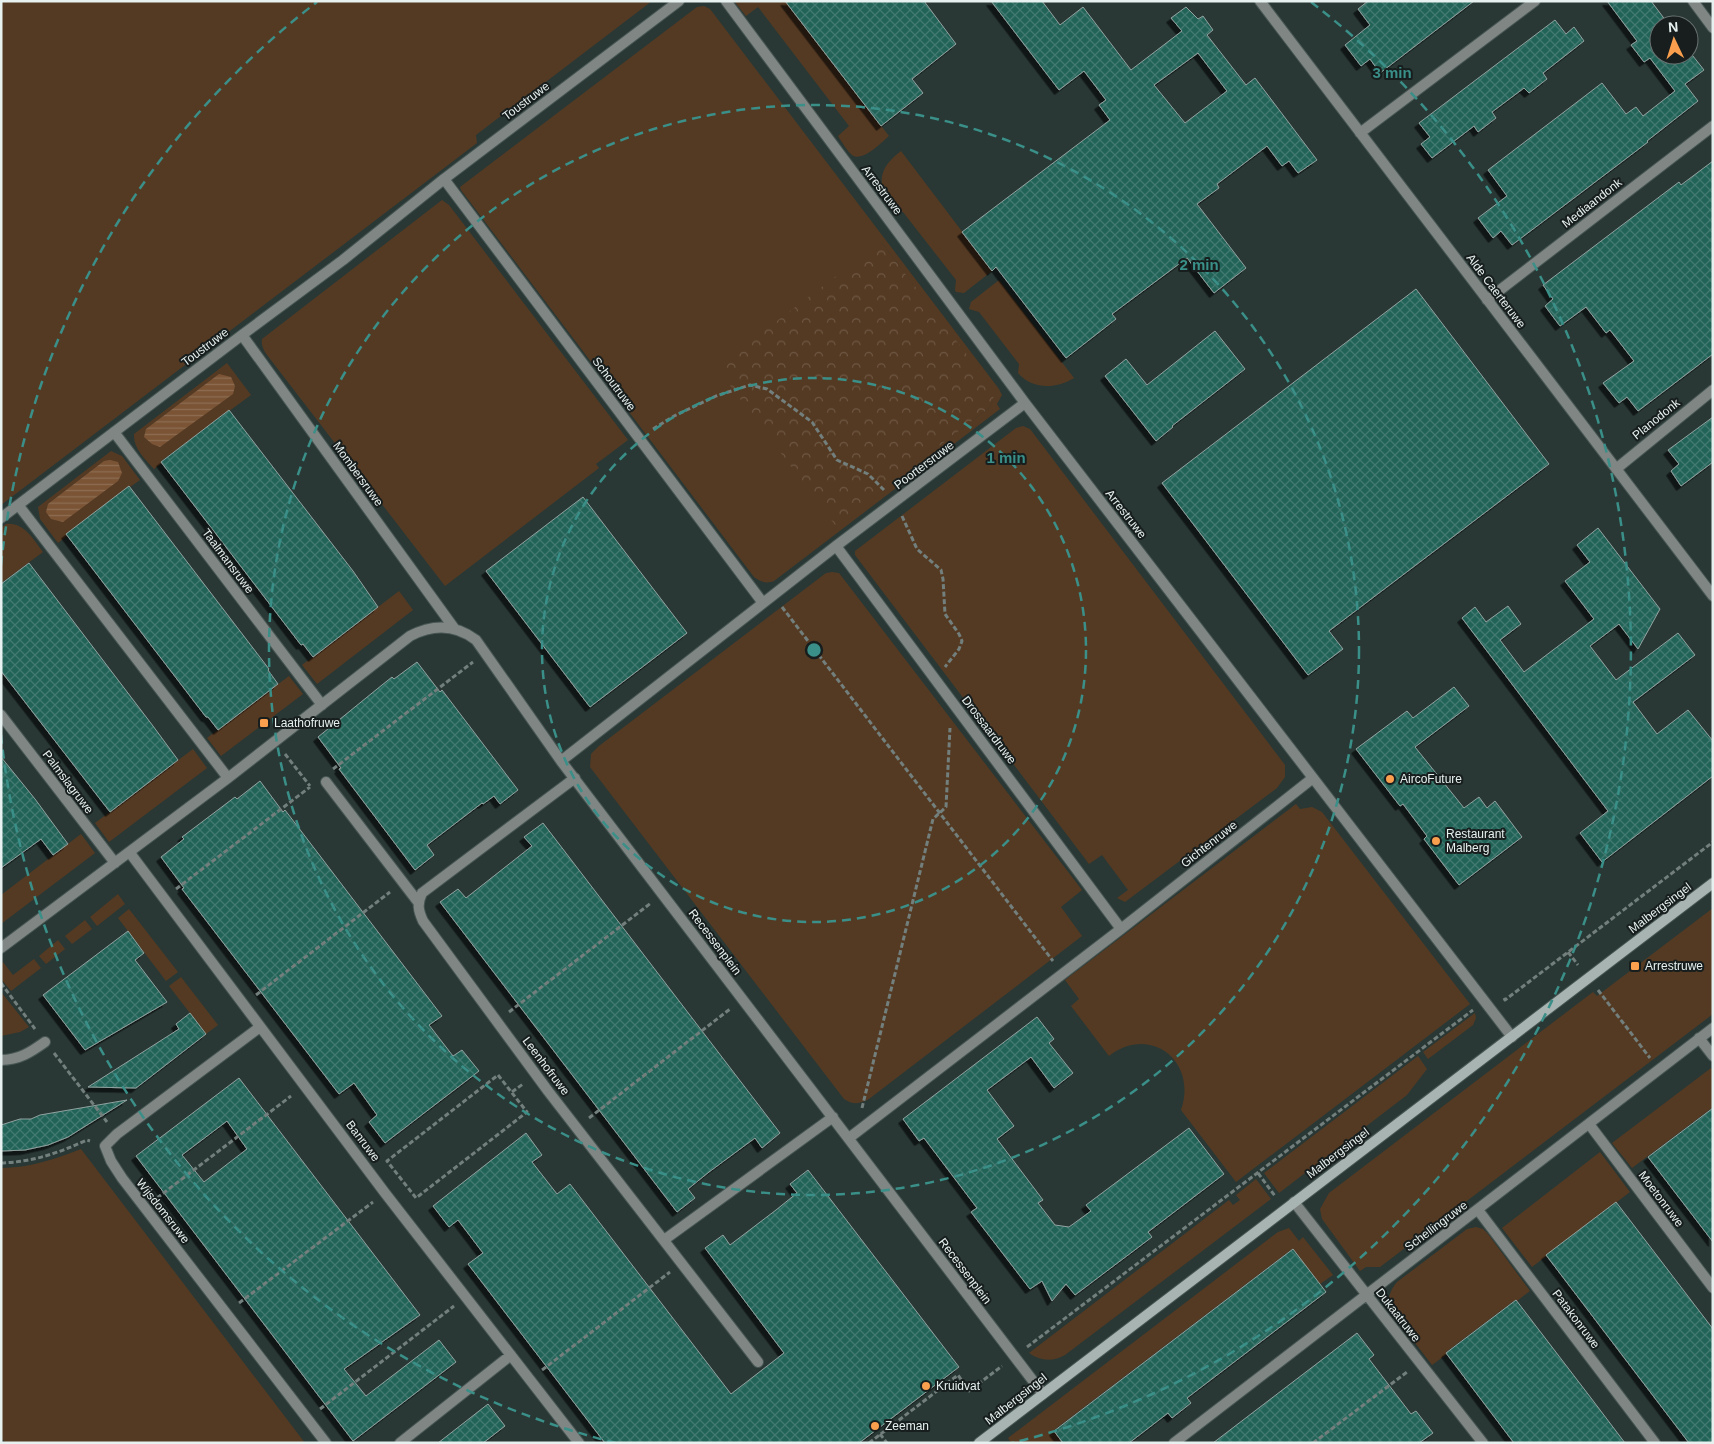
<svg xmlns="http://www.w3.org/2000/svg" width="1714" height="1444" font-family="Helvetica,sans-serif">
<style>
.green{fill:#553a23;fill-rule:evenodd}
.park{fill:url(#park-crowns)}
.water{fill:url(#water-rules)}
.building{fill:url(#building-cross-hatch);stroke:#91a29f;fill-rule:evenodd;filter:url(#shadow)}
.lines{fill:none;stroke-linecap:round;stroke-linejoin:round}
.lane-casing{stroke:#475653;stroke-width:12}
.street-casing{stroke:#475653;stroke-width:12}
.secondary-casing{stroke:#475653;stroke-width:12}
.path{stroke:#727f7c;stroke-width:3;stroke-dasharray:5 2.5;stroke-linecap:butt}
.lane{stroke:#7f8684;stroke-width:10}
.street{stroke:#7f8684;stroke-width:10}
.secondary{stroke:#a8b4b1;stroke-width:10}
.ring{fill:none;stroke:#3a8f88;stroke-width:2.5;stroke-dasharray:9 6}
.poi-dot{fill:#fa9f4e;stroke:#171e1d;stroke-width:2}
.labels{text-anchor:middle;stroke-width:4;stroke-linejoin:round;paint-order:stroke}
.street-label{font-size:12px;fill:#e7f1ef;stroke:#171e1d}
.poi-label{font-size:12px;fill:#e7f1ef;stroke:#171e1d;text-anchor:start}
.centre{fill:#3a8f88;stroke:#171e1d;stroke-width:2.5}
.ring-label{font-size:15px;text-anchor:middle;font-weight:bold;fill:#3a8f88;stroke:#171e1d;stroke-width:4;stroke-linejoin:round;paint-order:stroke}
</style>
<defs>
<pattern id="park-crowns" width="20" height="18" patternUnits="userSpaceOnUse" patternTransform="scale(1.25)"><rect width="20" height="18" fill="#553a23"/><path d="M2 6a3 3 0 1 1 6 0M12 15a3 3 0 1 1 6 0" fill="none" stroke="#6d5743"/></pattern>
<pattern id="water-rules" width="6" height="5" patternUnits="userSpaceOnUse" patternTransform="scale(1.25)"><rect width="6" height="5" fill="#7a5435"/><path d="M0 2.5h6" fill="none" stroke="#8d6d53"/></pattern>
<pattern id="building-cross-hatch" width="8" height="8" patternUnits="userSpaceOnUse" patternTransform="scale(1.25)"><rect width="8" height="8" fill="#226359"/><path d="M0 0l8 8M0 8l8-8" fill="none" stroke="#427a71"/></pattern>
<filter id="shadow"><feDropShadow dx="-4.5" dy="4.5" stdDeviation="0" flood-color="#0009"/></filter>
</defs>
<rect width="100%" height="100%" fill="#293835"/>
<!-- green -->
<path class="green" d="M1 1H652L476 135 477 143 1 505Z
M734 1H785L889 136C882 142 862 163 852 155 847 151 842 142 838 136L849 126 758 7 746 16Z
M704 6 710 9 999 389 1002 395 997 404 1000 409 774 581C766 584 761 582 754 577L461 190 460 187 697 7ZM881 242 993 390V400L989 408 835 524Z
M901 151 992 271 964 293 956 292 955 290 956 280 903 212 894 210C877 186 876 170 901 151Z
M442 200 449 205 628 440 596 464 599 468 445 586 267 355C264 350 261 346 262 339Z
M999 280 1074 378C1056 389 1033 390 1018 373L1019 364 979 312 969 309 971 302Z
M227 363 251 395 161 461 162 463 154 469C145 459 133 448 134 434Z
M1023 426 1030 429 1285 765V777L1277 788 1125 902 1117 898 1128 890 1102 855 1089 864 855 555V551L1016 428Z
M111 451 122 456 140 480 130 487 129 486 66 534 67 536 58 543 40 519 38 507Z
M6 524C24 522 33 539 43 552L1 583V528Z
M832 572 839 573 1082 890 1061 907 1082 936 869 1099C860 1104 853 1105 844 1099L590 767 591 754 599 746 826 573Z
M399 591 413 610 317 684 302 665Z
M289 676 303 694 221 756 207 738Z
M193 749 207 768 109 842 95 823Z
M1296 804 1300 809 1312 807 1322 812 1470 1004 1236 1182 1181 1110C1198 1061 1150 1024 1109 1056L1071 1006 1079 999 1065 980Z
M81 834 95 853 1 924V895Z
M118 894 125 904 97 926 90 917Z
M1713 908V1014L1380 1267H1366L1360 1271 1322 1219 1320 1209 1329 1193 1593 992 1597 996Z
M129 909 178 972 166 981 118 918Z
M85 920 92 929 72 944 65 936Z
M58 940 65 949 46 964 39 956Z
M34 959 41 968 11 991 1 979V964L3 962 13 975Z
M181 977 218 1025 206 1034 169 986Z
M1 992 29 1027 20 1032 1 1036Z
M1475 1013 1476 1018 1473 1025 1428 1059 1423 1052Z
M1418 1056 1427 1069 1407 1095 1279 1193 1264 1173Z
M1711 1068 1713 1070V1107L1632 1168 1612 1143Z
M81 1149 305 1443H6L1 1438V1168C29 1168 55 1159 81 1149Z
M1600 1152 1630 1192 1532 1267 1502 1228Z
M1256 1179 1271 1199 1065 1355C1053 1362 1040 1361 1029 1353L1229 1200 1233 1205 1240 1200 1236 1195Z
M1476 1227 1483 1229 1488 1234 1530 1291 1517 1301 1515 1300 1446 1352 1447 1354 1432 1365 1392 1313C1386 1301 1389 1292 1397 1282L1467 1229Z
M1289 1228 1299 1241 1303 1237 1333 1275 1320 1284 1292 1249 1054 1430 1063 1443H1011L1008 1438 1278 1232Z"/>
<!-- park -->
<path class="park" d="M881 242 994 390 993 400 989 408 835 525 716 367Z"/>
<!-- water -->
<path class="water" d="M219 374 231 377 235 386 233 394 160 447 152 444 144 437 146 429Z
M110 460 118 462 122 473 118 481 63 522 51 519 46 512 48 504 104 461Z"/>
<!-- building -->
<path class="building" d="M785 1H924L956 44 912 79 923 93 881 126Z
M991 1H1042L1060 25 1083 7 1131 70 1182 31 1171 18 1186 7 1198 19 1203 16 1213 30 1207 35 1246 85 1255 78 1317 160 1298 173 1289 161 1282 166 1267 146 1217 184 1219 188 1197 204 1246 268 1214 293 1187 258 1112 314 1116 319 1066 358 996 267 992 271 962 232 1110 120 1099 105 1106 100 1084 71 1059 90ZM1198 53 1227 91 1185 123 1154 85Z
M1368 1H1474L1380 73 1370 59 1361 66 1345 45 1370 25 1358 9Z
M1607 1H1651L1669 25H1659V55H1689V51L1704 70 1685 84 1698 101 1647 141 1648 142 1512 245 1501 231 1493 238 1478 218 1507 196 1488 170 1602 83 1626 114 1636 107 1643 116 1675 91 1650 58 1644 62 1631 45 1637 41Z
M1555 20 1566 34 1574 27 1584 41 1543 73 1547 79 1529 93 1524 88 1492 112 1496 118 1478 132 1474 126 1432 158 1421 144 1430 137 1419 123Z
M1713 161V354L1638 411 1627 397 1619 403 1603 383 1634 361 1610 330 1606 333 1586 307 1560 326 1545 306 1553 299 1543 285 1679 182 1681 185Z
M1416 289 1549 464 1329 631 1343 649 1308 675 1162 483Z
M1215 331 1245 369 1172 426 1173 427 1156 441 1105 376 1126 359 1147 385Z
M229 410 353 571 378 607 313 657 303 644 301 645 161 462Z
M1713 417V462L1681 486 1671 471 1679 464 1668 450Z
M129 486 269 669 268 670 278 684 218 730 208 717H206L66 534Z
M583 497 687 633 590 707 486 571Z
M1598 528 1660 609 1638 649 1619 624 1590 646 1616 680 1678 633 1695 655 1633 702 1657 734 1688 710 1713 741V776L1602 862 1580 833 1608 811 1462 618 1475 607 1486 622 1508 606 1521 624 1500 640 1524 672 1594 619 1565 581 1590 562 1577 545Z
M29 563 153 726 178 760 110 812 1 671V584Z
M417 662 440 692 442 690 518 790 500 804 494 796 483 804 482 803 427 845 434 855 415 870 339 769 341 768 318 737 382 685 392 677 394 679Z
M1454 687 1469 706 1415 747 1464 808 1479 797 1487 808 1495 801 1522 837 1459 885 1424 839 1427 836 1403 804 1400 806 1356 749 1407 711 1413 718Z
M1 757 35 799 68 844 53 855 41 839 1 868Z
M260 781 283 812 285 810 298 827 442 1016 429 1025 453 1056 462 1050 479 1071 385 1143 369 1122 377 1115 354 1083 339 1094 182 889 184 888 161 857 184 839 182 837 194 828 235 797 237 799Z
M543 823 780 1133 762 1148 755 1138 709 1172 688 1189 695 1198 677 1212 440 902 458 889 466 898 532 846 524 837Z
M128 931 144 953 135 960 167 1002 85 1050 43 995Z
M190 1013 206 1034 136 1088 88 1087 179 1029 176 1024Z
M1037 1017 1054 1039 1049 1043 1073 1073 1054 1088 1031 1057 987 1090 1014 1126 997 1139 1043 1200 1038 1203 1055 1225 1069 1227 1091 1211 1086 1205 1189 1128 1224 1174 1148 1232 1152 1237 1075 1295 1066 1284 1052 1301 1042 1281 1030 1289 971 1212 977 1208 924 1138 919 1141 903 1119Z
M239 1078 420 1315 344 1369 366 1396 439 1340 456 1362 353 1441 136 1156ZM227 1121 247 1149 204 1182 182 1155Z
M127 1100 68 1137 48 1145 25 1150 1 1151V1125L20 1119H31L40 1115Z
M1713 1108V1242L1648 1157Z
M526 1133 542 1155 532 1162 557 1194 570 1184 731 1394 784 1353 705 1248 723 1235 730 1245 776 1210 797 1193 790 1184 808 1170 959 1367 859 1443H605L468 1264 483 1253 458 1220 449 1227 433 1206Z
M1616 1202 1713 1329V1443H1689L1546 1255Z
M1293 1249 1326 1292 1187 1398 1191 1403 1172 1418 1168 1413 1129 1443H1063L1054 1431Z
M1516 1300 1591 1398 1625 1443H1514L1446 1353Z
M1357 1333 1374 1355 1369 1359 1411 1414 1416 1411 1433 1433 1419 1443H1213Z
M488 1404 505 1426 483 1443H438Z"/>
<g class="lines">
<defs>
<path id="lane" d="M1 1060C19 1060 31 1052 45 1042"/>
<path id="street" d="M726 1 1025 403 1512 1037
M1260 1 1713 596
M1693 1 1713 28
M1360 133 1535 1
M444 179 763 603
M1487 300 1713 126
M242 335 454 628
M114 432 322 705
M1616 469 1713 390
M19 506 228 778
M1 518 242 335 343 260 444 179 679 1
M836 546 1121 929
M1 715 115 863
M561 761 836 546 1025 403
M575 778 422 893C417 904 418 910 423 921L548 1091 758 1362
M326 782 418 902
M130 853 385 1193 579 1443
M1 948 228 778 410 636C433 624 455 624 476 640L561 761 1043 1394
M260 1027 117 1134 105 1146 111 1161 122 1178 326 1443
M1699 1038 1713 1056
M1589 1124 1713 1288
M849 1138 1121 929 1313 778
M1294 1202 1483 1443
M1478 1210 1655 1443
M664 1240 833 1117
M400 1443 511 1355
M1174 1443 1713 1028"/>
<path id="secondary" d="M979 1443 1713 883"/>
</defs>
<!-- lane casing -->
<use href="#lane" class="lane-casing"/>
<!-- street casing -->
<use href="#street" class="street-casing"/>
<!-- secondary casing -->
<use href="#secondary" class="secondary-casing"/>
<!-- path -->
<path class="path" d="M653 429 674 416 716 396 750 385 767 389 812 422 837 460 868 474 884 490
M902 516 917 549 941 570 943 579 945 614 959 634 962 641 959 649 945 667
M782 607 1053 961
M285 754 310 786
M333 769 473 662
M176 889 310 787
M1568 952 1578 965
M1 983 35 1029
M1598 990 1650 1058
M256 995 390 892
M1504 998 1505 1000 1713 842
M509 1012 651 903
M54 1053 107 1122
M498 1075 527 1112 416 1198 387 1161Z
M512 1092 523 1084
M862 1108 933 819 946 807 950 728
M589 1118 730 1009
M1 1163C32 1162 59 1153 87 1140L90 1141
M1258 1173 1275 1196
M157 1198 291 1096
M239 1303 373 1202
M1027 1347 1473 1010
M542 1370 670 1272
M320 1409 454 1306
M880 1434 887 1443
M869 1443 958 1375 969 1391 1002 1366
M1313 1443 1407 1372"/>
<!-- lane -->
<use href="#lane" class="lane"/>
<!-- street -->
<use href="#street" class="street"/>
<!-- secondary -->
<use href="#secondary" class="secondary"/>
</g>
<!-- distance rings -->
<g class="ring">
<circle cx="814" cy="650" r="272"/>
<circle cx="814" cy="650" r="545"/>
<path d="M616 1443A817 817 0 0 1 1 735M1 565A817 817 0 0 1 317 2M1311 2A817 817 0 0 1 1012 1443"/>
</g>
<!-- markers -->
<g class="poi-dot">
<rect x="259" y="718" width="10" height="10" rx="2.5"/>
<circle cx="1390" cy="779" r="5"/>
<circle cx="1436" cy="841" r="5"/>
<rect x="1630" y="961" width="10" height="10" rx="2.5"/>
<circle cx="926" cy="1386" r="5"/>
<circle cx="875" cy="1426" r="5"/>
</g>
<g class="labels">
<!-- street labels -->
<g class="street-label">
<text transform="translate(526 101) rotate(-37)" y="4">Toustruwe</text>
<text transform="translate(882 190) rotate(53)" y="4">Arrestruwe</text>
<text transform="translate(1592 203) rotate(-38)" y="4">Mediaandonk</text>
<text transform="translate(1496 291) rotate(53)" y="4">Alde Caerteruwe</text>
<text transform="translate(205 347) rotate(-37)" y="4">Toustruwe</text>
<text transform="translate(614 384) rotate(53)" y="4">Schoutruwe</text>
<text transform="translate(1656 419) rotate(-39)" y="4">Planodonk</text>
<text transform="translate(924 465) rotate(-37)" y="4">Poortersruwe</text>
<text transform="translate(358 474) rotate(54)" y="4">Mombersruwe</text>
<text transform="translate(1126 514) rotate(52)" y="4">Arrestruwe</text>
<text transform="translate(228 561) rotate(53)" y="4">Taalmansruwe</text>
<text transform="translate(989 730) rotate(53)" y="4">Drossaardruwe</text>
<text transform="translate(68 782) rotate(53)" y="4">Palmslagruwe</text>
<text transform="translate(1209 844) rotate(-38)" y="4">Gichtenruwe</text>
<text transform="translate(1660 908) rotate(-37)" y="4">Malbergsingel</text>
<text transform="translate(715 942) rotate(53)" y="4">Recessenplein</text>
<text transform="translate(546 1066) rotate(53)" y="4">Leenhofruwe</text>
<text transform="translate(363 1141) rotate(53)" y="4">Banruwe</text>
<text transform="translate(1338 1153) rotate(-37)" y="4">Malbergsingel</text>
<text transform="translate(1661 1199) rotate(53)" y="4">Moetonruwe</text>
<text transform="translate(163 1211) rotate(52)" y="4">Wijsdomsruwe</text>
<text transform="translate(1436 1226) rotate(-37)" y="4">Schellingruwe</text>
<text transform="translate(965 1271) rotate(53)" y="4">Recessenplein</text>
<text transform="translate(1398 1315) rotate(52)" y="4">Dukaatruwe</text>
<text transform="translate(1576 1319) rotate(53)" y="4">Patakonruwe</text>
<text transform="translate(1016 1399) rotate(-38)" y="4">Malbergsingel</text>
</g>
<!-- poi labels -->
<g class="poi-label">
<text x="274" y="727">Laathofruwe</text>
<text x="1400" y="783">AircoFuture</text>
<text x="1446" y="838">Restaurant<tspan x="1446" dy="14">Malberg</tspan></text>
<text x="1645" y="970">Arrestruwe</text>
<text x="936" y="1390">Kruidvat</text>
<text x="885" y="1430">Zeeman</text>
</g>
</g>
<circle cx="814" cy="650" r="8" class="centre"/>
<g class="ring-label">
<text x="1392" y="78">3 min</text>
<text x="1199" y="270">2 min</text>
<text x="1006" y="463">1 min</text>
</g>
<!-- border -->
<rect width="1714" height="1444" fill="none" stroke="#e7f1ef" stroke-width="5"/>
<!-- north arrow -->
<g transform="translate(1674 40) rotate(356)"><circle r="24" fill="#171e1d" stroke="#6a7271"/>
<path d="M0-4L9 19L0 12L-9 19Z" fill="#fa9f4e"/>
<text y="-8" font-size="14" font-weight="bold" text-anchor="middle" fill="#e7f1ef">N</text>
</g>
</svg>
